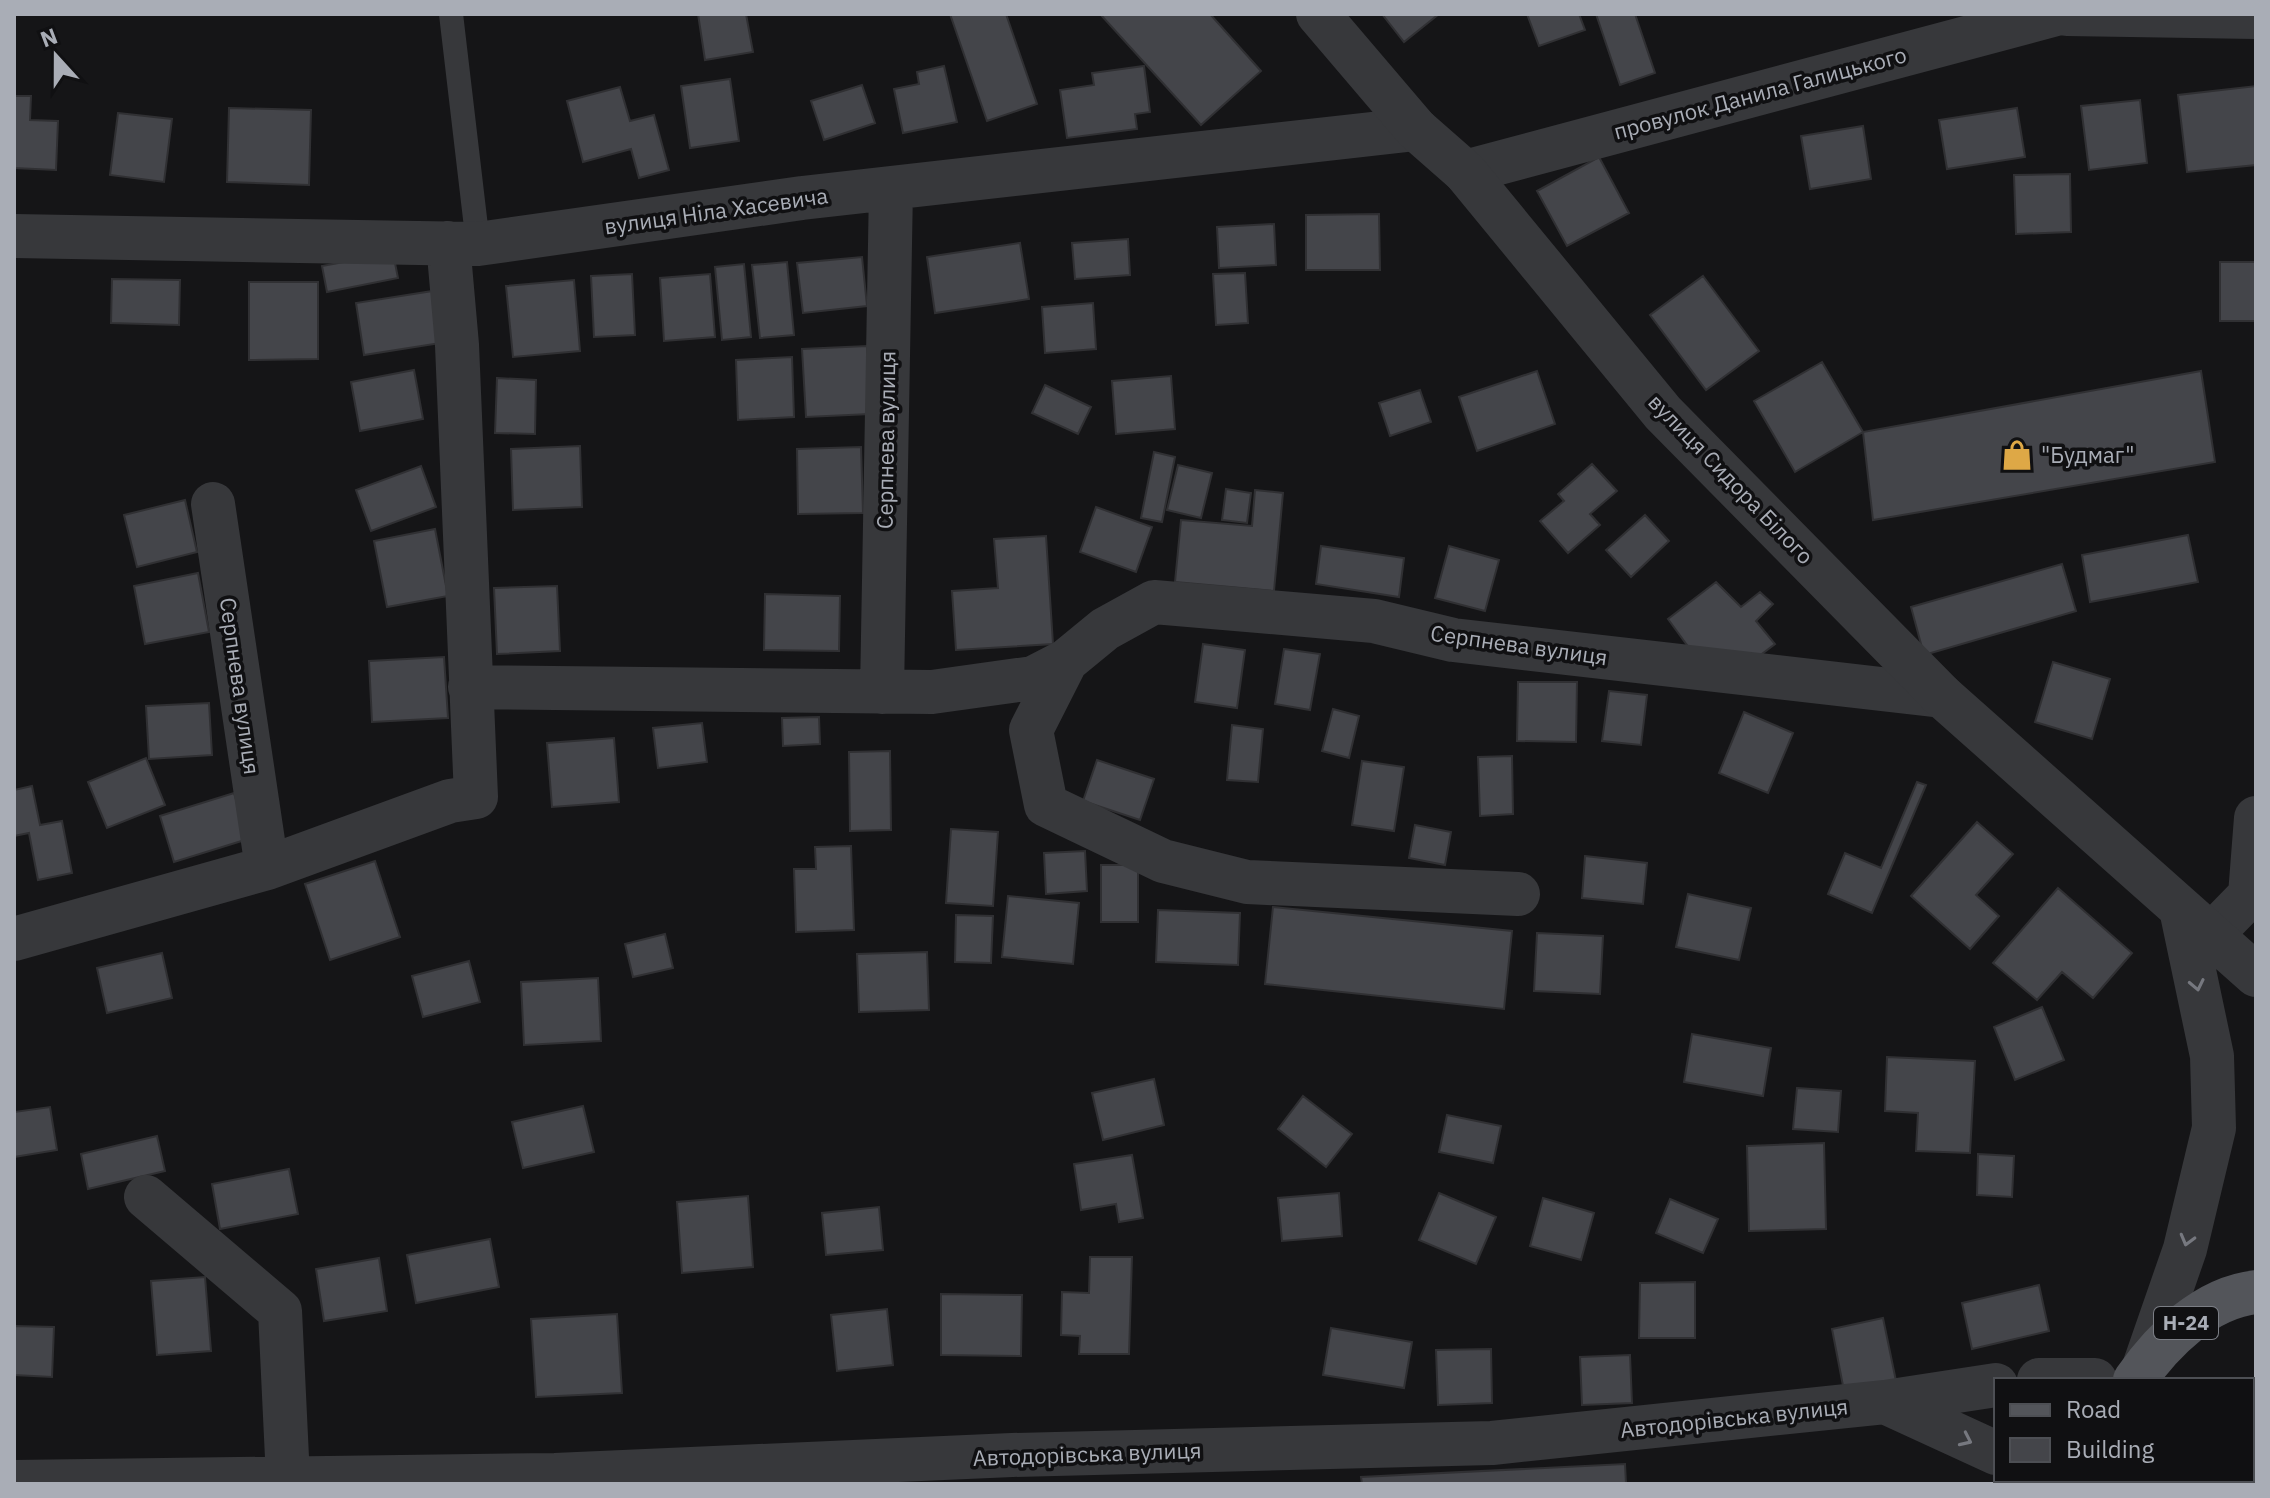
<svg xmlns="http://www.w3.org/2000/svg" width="2270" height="1498" font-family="'IBM Plex Sans',sans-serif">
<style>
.building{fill:#44454a;stroke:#303033;stroke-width:2}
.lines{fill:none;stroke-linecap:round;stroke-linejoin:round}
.service{stroke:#37383b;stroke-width:24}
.minor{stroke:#37383b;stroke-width:44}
.tertiary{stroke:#37383b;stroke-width:44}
.primary{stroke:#53555a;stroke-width:44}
.oneway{stroke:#76787f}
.labels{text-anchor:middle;stroke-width:7;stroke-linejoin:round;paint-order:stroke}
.shield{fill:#101012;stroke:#7b7e85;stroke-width:2}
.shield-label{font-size:20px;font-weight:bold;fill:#a9adb6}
.street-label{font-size:22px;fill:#a9adb6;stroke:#101012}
.poi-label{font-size:22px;fill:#a9adb6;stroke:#101012;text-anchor:start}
</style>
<rect width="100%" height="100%" fill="#151517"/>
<!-- building -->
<path class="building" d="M698 14H746L753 52 705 60Z
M950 14H1006L1037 104 987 121Z
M1100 14H1210L1261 71 1201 125Z
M1382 14H1439L1404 42Z
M1527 14H1579L1585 30 1539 46Z
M1596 14H1635L1655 73 1620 85Z
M944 66 957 122 903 133 894 89 919 84 917 72Z
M1144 66 1150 112 1135 114 1137 129 1067 138 1060 90 1094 85 1092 73Z
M730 79 739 141 690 148 681 86Z
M862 85 875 123 824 140 811 101Z
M2256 86V165L2187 172 2178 95Z
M620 87 630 121 654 115 669 170 639 178 631 149 583 162 567 101Z
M14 96H31L30 120 58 121 56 170 14 168Z
M2140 100 2147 163 2089 170 2081 106Z
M229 108 311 110 309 185 227 182Z
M2017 108 2025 157 1947 169 1939 120Z
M118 113 172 119 164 182 110 175Z
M1863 126 1871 179 1810 189 1801 136Z
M1599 157 1629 213 1567 246 1537 191Z
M2070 174 2071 232 2016 234 2014 175Z
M1379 214 1380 270H1306V215Z
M1274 224 1276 265 1219 268 1217 227Z
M1128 239 1130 275 1075 279 1072 243Z
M1020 243 1029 299 935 313 927 257Z
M393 253 398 278 327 292 322 266Z
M862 257 867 306 803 313 797 263Z
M787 262 794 335 760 338 752 265Z
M2220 262H2256V321H2220Z
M744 264 751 337 722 340 715 267Z
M1245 273 1248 323 1216 325 1213 274Z
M632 274 635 335 594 337 591 276Z
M710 274 715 337 664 341 660 278Z
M1703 276 1759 351 1706 390 1650 315Z
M112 279 180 280 179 325 111 323Z
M574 280 580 351 513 357 506 286Z
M249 282H318V359L249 360Z
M439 290 447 342 364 355 356 303Z
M1093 303 1096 349 1045 353 1042 307Z
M867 346 870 414 806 417 802 349Z
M792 357 794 417 738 420 736 360Z
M1822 362 1863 432 1795 472 1754 401Z
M414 370 423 419 360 431 351 382Z
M1537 371 1555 424 1477 451 1459 397Z
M2201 371 2215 462 1873 520 1863 432Z
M1171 376 1175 429 1116 434 1112 381Z
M497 378 536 380 535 434 495 433Z
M1045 385 1091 407 1078 434 1032 413Z
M1420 390 1431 422 1390 436 1379 403Z
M580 446 582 507 513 510 511 449Z
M861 447 863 513 798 514 797 449Z
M1154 452 1175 457 1162 522 1141 518Z
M1592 464 1617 491 1590 514 1600 525 1568 553 1540 521 1564 501 1558 494Z
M1178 465 1212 473 1201 518 1167 510Z
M421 466 436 507 371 531 356 490Z
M1226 489 1251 493 1247 523 1222 520Z
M1255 490 1283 493 1274 591 1175 582 1181 520 1252 526Z
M185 500 197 552 137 567 124 515Z
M1096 507 1152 527 1136 572 1080 552Z
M1645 515 1669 541 1631 577 1606 550Z
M435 529 448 596 387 607 374 541Z
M2188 535 2198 582 2090 602 2082 555Z
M1046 536 1053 644 956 650 952 591 998 588 994 539Z
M1321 546 1404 558 1399 597 1316 584Z
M1449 546 1499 560 1485 611 1435 598Z
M2062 564 2076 611 1924 655 1911 607Z
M198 573 209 632 145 644 134 586Z
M1716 582 1741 607 1760 592 1773 604 1756 621 1775 644 1746 666 1695 656 1668 619Z
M557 586 560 651 497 654 494 588Z
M765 594 840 596 839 651 764 650Z
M1203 644 1245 650 1237 708 1195 702Z
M1284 649 1320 654 1310 710 1275 704Z
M444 657 448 718 372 722 369 661Z
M2053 662 2110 679 2092 739 2035 722Z
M1518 682H1577L1576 742 1517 741Z
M1609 691 1647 695 1641 745 1602 741Z
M209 703 212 755 149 759 146 706Z
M1333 709 1359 716 1349 758 1322 751Z
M1744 712 1793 733 1768 793 1719 773Z
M819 717 820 744 783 746 782 718Z
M702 723 707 762 658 768 653 728Z
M1232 725 1263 729 1258 782 1227 780Z
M614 738 619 802 552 807 547 743Z
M890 751 891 830 850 831 849 752Z
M1512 756 1513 814 1480 816 1478 757Z
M146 758 165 805 107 828 88 782Z
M1097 760 1154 779 1140 820 1083 801Z
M1362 761 1404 767 1394 831 1352 825Z
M1917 782 1926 785 1872 913 1828 894 1845 853 1881 868Z
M32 786 40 825 62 821 72 873 38 880 29 833 14 836V790Z
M234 793 248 839 174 862 160 816Z
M1977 822 2013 854 1976 895 1999 916 1970 949 1911 896Z
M1415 825 1451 832 1445 865 1409 858Z
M951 829 998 832 993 906 946 903Z
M851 846 854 930 796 932 794 869H816L815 847Z
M1085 851 1087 891 1046 894 1044 853Z
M1585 856 1647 863 1643 904 1582 898Z
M375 861 400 937 330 960 305 884Z
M1101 865H1138V922H1101Z
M2058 888 2132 953 2093 998 2062 972 2037 1000 1993 963Z
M1688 894 1751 908 1739 960 1676 947Z
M1008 896 1079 903 1073 964 1002 957Z
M1273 907 1512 931 1504 1009 1265 984Z
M1158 910 1240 913 1238 965 1156 962Z
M956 915 993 916 991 963 955 962Z
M1537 933 1603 936 1600 994 1534 991Z
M665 934 673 968 633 977 625 944Z
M927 952 929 1010 859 1012 857 954Z
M162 953 172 998 107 1013 97 968Z
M469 961 480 1002 423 1017 412 976Z
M598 978 601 1041 524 1045 521 982Z
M2042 1007 2064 1060 2015 1080 1994 1027Z
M1692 1034 1771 1048 1763 1096 1684 1082Z
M1887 1057 1975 1061 1970 1153 1916 1151 1918 1113 1885 1111Z
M1154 1079 1164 1125 1103 1140 1092 1093Z
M1797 1088 1841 1091 1838 1132 1793 1129Z
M1303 1096 1352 1134 1326 1167 1278 1129Z
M583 1106 594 1152 523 1168 512 1122Z
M50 1107 57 1150 14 1157V1112Z
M1447 1115 1501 1126 1493 1163 1439 1152Z
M157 1136 165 1171 88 1189 81 1154Z
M1824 1143 1826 1229 1749 1231 1747 1146Z
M1978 1154 2014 1156 2012 1197 1977 1195Z
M1132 1155 1143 1218 1119 1222 1116 1204 1081 1210 1074 1164Z
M289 1169 298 1214 220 1229 212 1184Z
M1339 1193 1342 1236 1282 1241 1278 1198Z
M1439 1193 1496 1217 1476 1264 1419 1240Z
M748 1196 753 1267 682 1273 677 1202Z
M1543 1198 1594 1213 1581 1260 1530 1246Z
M1670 1199 1718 1219 1703 1253 1656 1233Z
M879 1207 883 1250 826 1255 822 1213Z
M490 1239 499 1287 416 1303 407 1255Z
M1090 1257H1132L1129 1354H1079L1080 1336 1061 1335 1062 1292 1089 1293Z
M379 1258 387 1311 324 1321 316 1269Z
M205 1277 211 1351 157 1355 151 1281Z
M1695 1282V1338H1639L1640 1283Z
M2039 1285 2049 1331 1972 1349 1962 1303Z
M941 1294 1022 1295 1021 1356 941 1355Z
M887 1309 893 1365 837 1371 831 1315Z
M617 1314 622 1393 536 1397 531 1319Z
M1883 1318 1896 1381 1844 1391 1832 1329Z
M14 1326 54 1327 52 1377 14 1375Z
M1331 1328 1412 1342 1404 1388 1323 1375Z
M1491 1349 1492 1403 1438 1405 1436 1350Z
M1630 1355 1632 1403 1582 1405 1580 1357Z
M1625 1464 1626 1484H1362L1361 1477Z"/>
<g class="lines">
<!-- service -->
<path class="service" d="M451 14 478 244"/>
<!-- minor -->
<path class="minor" d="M2067 14 2256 17
M1465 172 2056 14
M14 236 478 244 802 198 1416 129
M213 504 267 868
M1066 661 1031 730 1046 805 1163 861 1247 882 1518 894
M470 687 932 692 1033 678 1066 661 1105 629 1154 602 1374 621 1453 640 1942 696
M882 692 891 188
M2211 935 2250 895 2256 818
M14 939 267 868 450 801 476 797 457 345 448 243
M146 1197 280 1311 288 1479
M2039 1380H2095
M1885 1402 1996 1453
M2067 1480 2081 1484
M14 1482 555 1475 1012 1455 1492 1443 1885 1402 1996 1385"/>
<!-- tertiary -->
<path class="tertiary" d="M1318 14 1416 129 1465 172 1663 413 1942 696 2256 975
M2144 1367 2185 1249 2214 1128 2212 1056 2181 909"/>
<!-- primary -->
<path class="primary" d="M2135 1380C2163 1340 2205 1298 2256 1292
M2104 1484 2105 1480"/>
</g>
<!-- one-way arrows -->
<defs><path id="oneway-chevron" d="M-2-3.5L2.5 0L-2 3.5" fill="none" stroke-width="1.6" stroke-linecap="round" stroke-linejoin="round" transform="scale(2)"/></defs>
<g class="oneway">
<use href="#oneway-chevron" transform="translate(2197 985) rotate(78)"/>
<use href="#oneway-chevron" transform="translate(2187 1240) rotate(105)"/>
<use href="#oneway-chevron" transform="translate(1966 1440) rotate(25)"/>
</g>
<!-- icons -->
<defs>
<symbol id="shop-bare" viewBox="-9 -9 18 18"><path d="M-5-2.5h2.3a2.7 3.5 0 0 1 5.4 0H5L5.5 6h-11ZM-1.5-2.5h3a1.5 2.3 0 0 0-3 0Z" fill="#dea846" stroke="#101012" stroke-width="2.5" paint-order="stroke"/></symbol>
</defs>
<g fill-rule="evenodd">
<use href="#shop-bare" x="1995" y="433" width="44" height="44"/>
</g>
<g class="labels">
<!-- shield labels -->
<rect class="shield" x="2154" y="1307" width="64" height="32" rx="6"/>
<g class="shield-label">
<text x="2186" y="1330">Н-24</text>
</g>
<!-- street labels -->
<g class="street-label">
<text transform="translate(1760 93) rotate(-15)" y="8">провулок Данила Галицького</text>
<text transform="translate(716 211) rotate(-8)" y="8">вулиця Ніла Хасевича</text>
<text transform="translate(886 440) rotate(-89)" y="8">Серпнева вулиця</text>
<text transform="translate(1731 479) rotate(46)" y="8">вулиця Сидора Білого</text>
<text transform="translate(1519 645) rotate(8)" y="8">Серпнева вулиця</text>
<text transform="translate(240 686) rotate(82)" y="8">Серпнева вулиця</text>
<text transform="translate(1734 1418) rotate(-6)" y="8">Автодорівська вулиця</text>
<text transform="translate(1087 1454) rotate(-2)" y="8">Автодорівська вулиця</text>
</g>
<!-- poi labels -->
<g class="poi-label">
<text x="2041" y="463">"Будмаг"</text>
</g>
</g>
<!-- border -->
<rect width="2270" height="1498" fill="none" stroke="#a9adb6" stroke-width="32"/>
<!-- legend -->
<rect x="1994" y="1378" width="260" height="104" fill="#101012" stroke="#4d4f54" stroke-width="2"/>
<rect x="2010" y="1404" width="40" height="12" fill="#53555a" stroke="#4d4f54" stroke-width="2"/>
<text x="2066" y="1418" font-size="24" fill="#a9adb6">Road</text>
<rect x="2010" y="1438" width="40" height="24" fill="#44454a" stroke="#4d4f54" stroke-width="2"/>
<text x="2066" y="1458" font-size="24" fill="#a9adb6">Building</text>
<!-- north arrow -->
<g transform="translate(56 56) rotate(339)" stroke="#101012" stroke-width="6" paint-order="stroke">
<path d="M0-6L14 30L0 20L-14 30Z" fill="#a9adb6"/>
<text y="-12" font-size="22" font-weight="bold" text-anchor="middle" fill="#a9adb6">N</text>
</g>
</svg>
